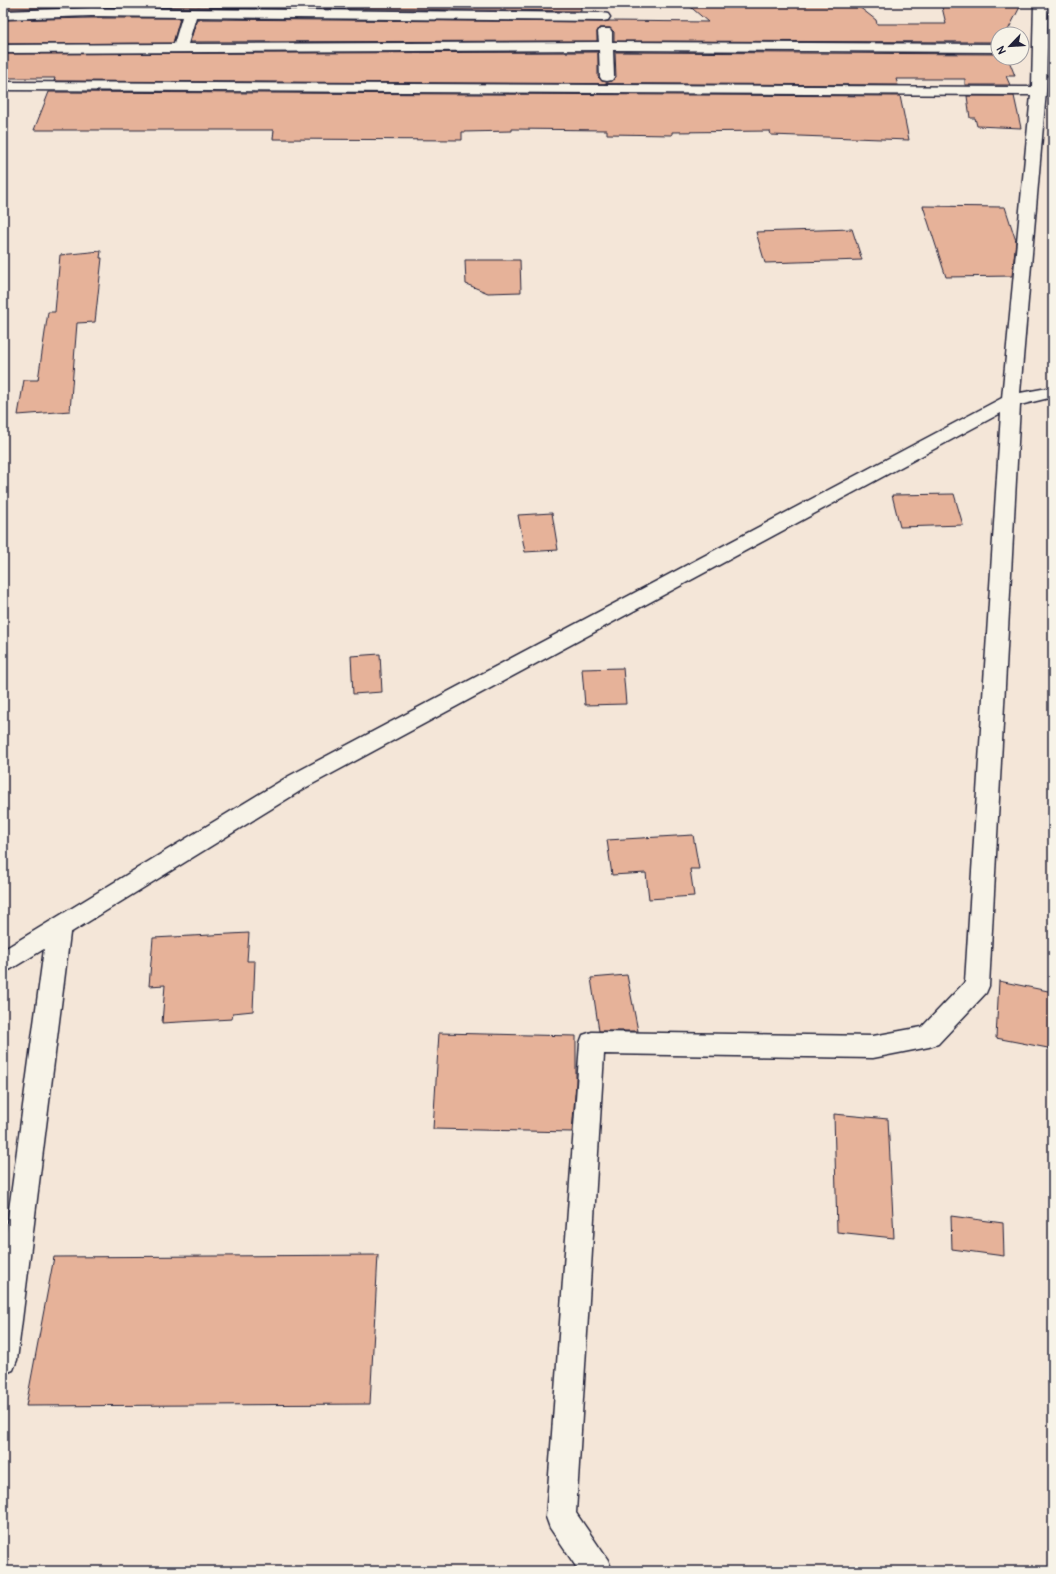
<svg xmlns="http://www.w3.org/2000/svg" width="1056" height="1574" font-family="Pangolin,sans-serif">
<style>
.building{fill:#e6b299;stroke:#22223b}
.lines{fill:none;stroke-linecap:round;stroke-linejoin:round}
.street-casing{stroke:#22223b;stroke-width:3}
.street{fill:#f7f3e8;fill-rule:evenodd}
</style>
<rect width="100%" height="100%" fill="#f4e6d8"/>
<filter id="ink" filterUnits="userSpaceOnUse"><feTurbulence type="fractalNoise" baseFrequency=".025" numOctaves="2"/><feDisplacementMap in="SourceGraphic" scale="8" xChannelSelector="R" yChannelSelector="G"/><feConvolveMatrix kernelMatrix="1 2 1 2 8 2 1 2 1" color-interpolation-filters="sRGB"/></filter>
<g filter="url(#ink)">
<!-- building -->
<path class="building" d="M3 3H581V11L91 6 3 10Z
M686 3H854L876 20 877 24H946L941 3H1022L1006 34H998V42L614 41V32L610 28H599L597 32V41L190 42 197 19 603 22 609 21 708 22Z
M91 18H180L173 43 3 44V20Z
M598 52V77L602 81 607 82 612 81 616 77 615 52 998 54V58H1008L1015 76H1006L1010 85H965V79H896L898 85 54 81 55 78H3V54Z
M49 92 900 96 909 140 771 135 770 131 672 132V135L607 134V130L512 129V131L462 132V140L273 139 274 130H34Z
M967 96H1014L1021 128 977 126 975 118H970Z
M923 206 1005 207 1016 241 1012 276 946 277Z
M852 229 862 260 765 263 756 232Z
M101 251 100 258H102L95 322 77 323 70 411 18 415 24 380H38L48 312H55L60 255Z
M465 260H520L521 292 488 293 466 284Z
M954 494 963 525 900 527 892 495Z
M552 513 558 550 525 552 518 515Z
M380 654 382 692 353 694 351 656Z
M623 668 626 704 585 705 582 669Z
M693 835 699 869H690L694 896 649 899 646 873 612 875 607 840Z
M249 933 247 961H255L253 1011 233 1013 232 1019 162 1023 165 985 149 986 153 938Z
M627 975 638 1031H599L591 978Z
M999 981 1053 992V1049L996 1038Z
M439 1033 576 1036V1083L572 1132 433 1129Z
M834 1114 888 1119 894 1238 837 1232Z
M951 1216 1003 1223 1004 1256 952 1249Z
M378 1255 370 1404 26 1406 54 1257Z"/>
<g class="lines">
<defs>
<path id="street" d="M1034 3H1048L1046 91 1020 393 1053 387V397L1020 405 989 986 986 993 938 1044 929 1047 873 1058 604 1054 576 1513 608 1560 612 1571H579L550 1528 546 1517 580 1043 583 1035 592 1032 873 1036 922 1027 965 982 1001 413 305 788 70 933 17 1360 13 1370 3 1374V1255L44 949 11 969 3 972V950L289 776 1002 398 1031 95 3 90V82L1032 87Z
M91 8 603 13 608 14 610 17 608 20 603 21 196 17 188 44 599 42 598 32 600 29H610L612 32V42L998 44V52L613 50 614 77 612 80 607 81 602 80 600 77 599 50 3 53V45L174 44 182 17 91 16 3 19V11Z"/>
</defs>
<!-- street casing -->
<use href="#street" class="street-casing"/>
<!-- street -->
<use href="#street" class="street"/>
</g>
</g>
<!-- margin -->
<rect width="1056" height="1574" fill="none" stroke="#f7f3e8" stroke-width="16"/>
<rect x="8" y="8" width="1040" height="1558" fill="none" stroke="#22223b" stroke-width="1.5" filter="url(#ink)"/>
<!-- north arrow -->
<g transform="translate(1010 46) rotate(245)"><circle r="19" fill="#f7f3e8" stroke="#a29fa3"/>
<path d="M0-3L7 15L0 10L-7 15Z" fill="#22223b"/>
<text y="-6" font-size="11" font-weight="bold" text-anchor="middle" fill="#22223b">N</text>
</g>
</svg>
